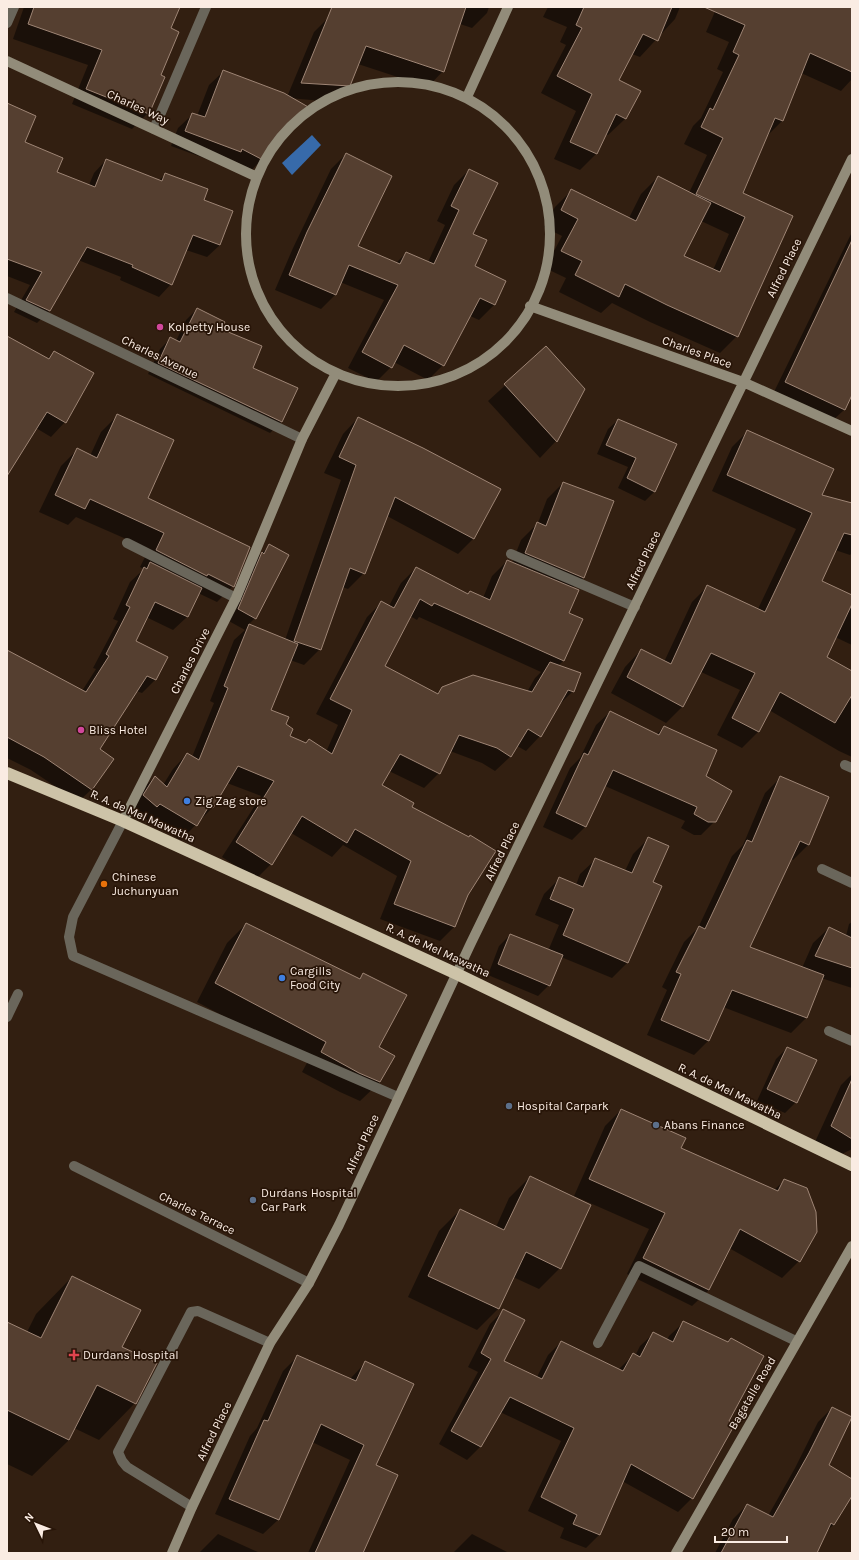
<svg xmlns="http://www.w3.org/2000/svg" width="859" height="1560" font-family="Karla,sans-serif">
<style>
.water{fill:#376aaa}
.shadow{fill:#0007;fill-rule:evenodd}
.building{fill:#553f30;stroke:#9e8575}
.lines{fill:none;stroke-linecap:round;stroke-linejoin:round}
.lane{stroke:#6a665b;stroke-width:10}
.street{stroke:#6a665b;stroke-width:10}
.secondary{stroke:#928c7a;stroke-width:10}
.highway{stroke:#cdc3a8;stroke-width:12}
.hotel-dot{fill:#d1479c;stroke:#281508;stroke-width:1.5}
.shop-dot{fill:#3f7fe0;stroke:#281508;stroke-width:1.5}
.food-dot{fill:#e8710a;stroke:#281508;stroke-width:1.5}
.service-dot{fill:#5c6f8a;stroke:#281508;stroke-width:1.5}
.health-dot{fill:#e0444e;stroke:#281508;stroke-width:1.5}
.labels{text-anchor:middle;stroke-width:3.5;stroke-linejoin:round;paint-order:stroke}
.street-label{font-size:12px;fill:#faece3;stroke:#281508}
.poi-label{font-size:12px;fill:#faece3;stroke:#281508;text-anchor:start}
</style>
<rect width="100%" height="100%" fill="#321f11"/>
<!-- water -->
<path class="water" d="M312 135 321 145 292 175 282 163Z"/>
<!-- shadow -->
<path class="shadow" d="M24 7H179L170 29 160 76 148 113 132 129 72 104 88 65 13 39Z
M336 7H489L487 13 472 28 460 24 443 71 428 87 358 64 349 86 333 102 289 98 278 136 262 159 248 174 171 146 178 128 193 114 197 116 209 85 224 71 287 97 314 32 329 17Z
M548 7H680L675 19 640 57 632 54 618 80 639 91 625 119 608 135 605 134 597 153 580 170 554 159 576 111 541 93 566 45 560 42 567 27 543 17Z
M717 7H852V79L841 91 801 73 782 121 767 136 742 194 792 216 737 336 720 353 650 322 612 303 601 313 559 292 566 278 545 268 562 236 544 227 555 207 572 190 629 218 641 194 658 177 689 193 707 155 684 144 693 126 701 118 723 72 717 69 729 42 706 32ZM701 221 729 234 713 270 683 256Z
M7 104 24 143 56 172 89 185 94 173 106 160 158 181 166 174 203 200 220 245 207 257 186 250 171 284 159 297 120 280 121 277 78 260 49 311 37 323 14 312 30 285 7 276Z
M346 154 356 247 396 263 406 253 428 262 445 225 437 221 454 185 469 170 473 267 505 281 494 305 479 320 470 316 443 365 428 380 394 362 391 367 376 382 348 368 384 300 340 282 336 294 321 309 275 290 293 248 331 169Z
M852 232V392L844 410 830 423 772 396Z
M197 309 220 330 251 368 296 389 281 422 270 433 148 374 160 349 171 338 176 341 186 320Z
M7 337 47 359 54 352 65 422 51 437 36 428 7 469Z
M546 348 583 389 556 441 540 458 488 401Z
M117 416 147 498 233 586 217 602 198 593 187 617 173 630 146 617 135 641 167 658 155 680 142 693 136 691 98 750 92 789 78 802 31 770 7 758V652L82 691 96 669 93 668 118 621 113 619 130 582 144 569 140 567 149 549 76 517 68 525 39 512 61 466 77 450 90 456 101 432Z
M358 418 474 538 458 554 387 516 364 573 348 589 342 587 320 649 304 665 290 660 270 711 285 725 289 736 326 752 338 725 316 714 367 617 382 602 389 606 401 583 416 568 467 595 470 592 483 598 492 576 507 561 512 563 521 540 538 523 547 499 563 483 583 578 572 588 568 614 581 620 563 661 558 666 573 691 558 706 540 736 526 751 517 746 510 757 495 771 482 763 450 751 439 773 424 788 389 771 381 785 411 808 467 895 454 927 440 941 380 919 397 876 343 845 332 857 291 833 271 864 256 879 222 857 261 796 227 783 212 808 181 840 144 818 141 821 129 810 140 791 155 777 163 785 173 769 187 754 192 757 214 703 210 701 234 640 245 630 227 620 258 557 269 546 255 618 248 625 285 640 341 480 324 473 343 434ZM410 616 417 620 419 617 541 672 535 678 527 692 442 688 437 694 383 666Z
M618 420 655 491 645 501 618 488 628 467 597 454 608 429Z
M748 431 821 496 852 504V553L850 555 835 550 820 581 852 596V645L835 637 825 657 852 673V757L839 751 769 710 758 732 742 748 717 735 740 690 701 672 682 707 666 723 611 693 625 667 641 650 664 662 692 602 708 586 758 609 796 529 712 491 732 447Z
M610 712 656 735 664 727 704 777 715 821 701 835H694L681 828 685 821 605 786 585 827 572 840 543 827 570 768 580 758 596 725Z
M780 778 828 798 808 845 793 860 790 859 748 947 802 968 813 943 829 928 846 936 849 924 852 922V988L821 978 806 1018 791 1033 723 1007 709 1040 694 1055 647 1035 667 990 662 987 684 942 698 928 732 856 743 845 765 793Z
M648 839 652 883 660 887 627 963 612 978 561 957 549 985 538 996 488 975 499 946 510 935 548 951 559 925 535 915 544 894 560 878 576 885 580 874 596 859 625 871 633 854Z
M246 924 358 979 364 974 377 1048 380 1082 360 1101 340 1092 302 1072 308 1061 197 1002 227 943Z
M787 1048 796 1102 785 1113 757 1101 776 1059Z
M852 1074V1149L838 1156 815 1142 841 1085Z
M621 1110 680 1149 774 1190 785 1180 816 1232 799 1261 782 1278 729 1248 709 1290 692 1306 627 1274 649 1229 574 1196 605 1126Z
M530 1177 560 1268 539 1289 513 1277 498 1309 477 1330 408 1297 439 1231 460 1210 496 1227 509 1198Z
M72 1277 121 1347 135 1403 99 1440 74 1428 69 1440 32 1476 7 1464V1323L27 1332 36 1314Z
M504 1310 503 1361 537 1377 548 1355 561 1342 618 1370 633 1355 635 1356 640 1346 654 1333 667 1340 669 1336 683 1323 727 1343 731 1339 728 1422 733 1425 692 1498 678 1512 622 1481 599 1535 586 1548 560 1538 564 1528 528 1511 561 1441 500 1412 481 1446 467 1460 439 1444 478 1372 468 1367 490 1324Z
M298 1356 350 1379 365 1363 375 1465 362 1553H308L350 1460 312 1442 278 1520 263 1534 215 1514 250 1436 257 1428 283 1371Z
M832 1408 827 1466 852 1480V1494L834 1524 825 1533 816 1553H715L733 1519 747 1505 768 1516 795 1468 818 1422Z
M218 1534 260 1553H199Z
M472 1534 509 1553H453Z"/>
<!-- building -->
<path class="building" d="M34 7H180L171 28 179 32 161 75 165 77 149 114 86 89 102 50 28 24Z
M332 7H466L444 72 366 46 350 86 301 83Z
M584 7H672L658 41 643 34 619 80 641 91 626 119 616 114 597 154 570 142 592 94 557 76 582 28 576 25Z
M704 7H852V72L810 53 783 121 775 118 743 193 793 216 738 337 667 305 625 284 619 297 575 275 582 261 561 251 578 219 561 210 571 189 636 221 658 176 711 203 684 256 720 272 745 217 696 194 723 138 701 127 710 108 713 110 739 55 733 52 745 25Z
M223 70 284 93 310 108 282 133 263 160 242 149 241 152 185 131 192 113 205 117Z
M7 103 36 116 25 142 63 158 57 172 95 187 106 159 162 181 165 173 208 189 204 200 233 211 220 245 193 235 172 285 132 267 133 265 87 247 50 311 26 300 42 272 7 259Z
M346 153 392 176 358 246 400 264 406 252 434 264 459 210 451 206 469 169 498 183 473 234 487 240 475 266 506 281 495 305 480 298 444 366 404 345 392 368 362 352 398 285 349 265 336 295 289 275 307 232Z
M852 240V395L845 410 785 382Z
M197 308 225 322 221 329 262 346 253 368 298 388 282 422 158 363 170 337 180 342Z
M7 336 49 359 54 351 94 373 66 423 47 412 7 476Z
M546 346 585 389 557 442 504 384Z
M117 414 174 440 148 498 250 547 234 587 208 574 207 576 156 550 164 533 90 499 85 509 55 495 77 448 97 458Z
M358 417 423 448 501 489 474 539 395 497 365 574 350 568 321 650 294 641 356 465 339 457Z
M618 419 677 444 655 492 627 478 636 458 606 445Z
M747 430 834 469 822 495 852 503V535L844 533 822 581 852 595V604L827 657 852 671V695L835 723 780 692 759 732 732 718 755 673 711 653 683 707 627 677 641 649 671 664 707 585 765 612 812 513 727 475Z
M563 482 614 501 584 578 525 553 537 522 546 526Z
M269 544 289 555 256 619 238 609 262 552 264 554Z
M507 560 579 590 569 613 583 619 564 661 434 603 432 606 420 599 385 666 438 694 442 687 473 675 532 692 550 662 581 673 574 692 568 690 541 737 528 729 511 757 497 748 459 735 440 774 400 754 382 785 414 803 412 807 469 837 470 835 496 851 468 895 455 927 394 904 411 861 355 829 347 843 302 816 272 865 236 842 274 781 238 766 213 808 209 806 197 826 160 804 157 807 143 795 155 776 167 787 187 753 199 760 228 688 224 686 249 624 298 644 271 710 289 717 286 724 293 729 290 736 306 743 309 739 332 754 352 710 330 699 381 601 394 608 416 567 468 594 470 591 490 600Z
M150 562 202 588 188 617 155 602 136 641 168 657 156 680 147 676 100 749 114 759 92 790 44 757 7 737V650L86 692 109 656 106 654 130 607 126 605 144 567 147 569Z
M610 711 659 735 664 726 717 750 706 776 732 791 716 822H708L694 814 697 807 613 770 586 827 556 813 584 753 588 755Z
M780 776 829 797 809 845 800 841 750 947 824 975 807 1018 732 990 709 1041 661 1020 681 974 676 972 699 926 705 929 747 840 752 842Z
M648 837 669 846 653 882 662 886 628 963 563 935 574 909 550 899 559 877 583 887 595 858 632 873Z
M246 923 360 979 363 973 407 995 379 1047 395 1056 380 1082 359 1073 321 1052 326 1042 215 983Z
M829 927 852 938V968L815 956Z
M510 934 563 955 550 986 498 964Z
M787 1047 817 1060 797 1103 767 1089Z
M852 1079V1139L831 1126Z
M621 1109 686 1138 681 1148 778 1191 784 1179 807 1188 816 1212 817 1232 800 1262 740 1229 709 1290 643 1258 665 1213 589 1179Z
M530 1176 591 1205 561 1269 526 1252 499 1309 428 1276 460 1209 504 1230Z
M72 1276 141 1310 122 1347 157 1363 136 1404 97 1385 69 1440 7 1410V1322L41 1338Z
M503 1309 525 1320 504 1361 542 1379 561 1341 623 1371 633 1353 640 1357 653 1332 673 1342 683 1321 728 1342 731 1338 764 1356 729 1421 735 1424 693 1499 631 1464 600 1535 573 1524 577 1515 541 1497 574 1428 510 1397 481 1447 451 1431 491 1359 481 1353Z
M297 1355 356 1381 365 1361 414 1384 376 1465 398 1475 363 1553H315L364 1445 321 1424 279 1520 229 1499 264 1420 268 1421Z
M832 1407 852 1417 829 1465 852 1479V1496L834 1525 831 1523 817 1553H721L747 1504 773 1517 809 1453Z"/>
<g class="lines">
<!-- lane -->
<path class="lane" d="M511 554 635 607
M192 1507 127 1467 122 1461 118 1452 191 1312 198 1311 270 1343"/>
<!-- street -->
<path class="street" d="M7 23 14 7
M154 129 206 7
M7 298 302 439
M127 543 236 598
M845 765 852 768
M123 821 73 917 69 937 73 956 398 1097
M822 869 852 883
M7 1017 18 994
M829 1031 852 1041
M74 1166 309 1283
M598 1343 639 1266 796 1341"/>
<!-- secondary -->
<path class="secondary" d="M7 61 257 177
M246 234a152 152 0 1 1 304 0a152 152 0 1 1-304 0Z
M467 97 508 7
M530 306 743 382 852 431
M123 821 236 598 302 439 335 375
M172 1553 192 1507 270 1343 309 1283 339 1225 470 945 852 159
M676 1553 852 1246"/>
<!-- highway -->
<path class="highway" d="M7 773 123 821 457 974 852 1165"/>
</g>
<!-- markers -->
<g class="hotel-dot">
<circle cx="160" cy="327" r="4"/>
<circle cx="81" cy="730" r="4"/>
</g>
<g class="shop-dot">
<circle cx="187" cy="801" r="4"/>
<circle cx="282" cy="978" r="4"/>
</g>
<circle class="food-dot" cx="104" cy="884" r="4"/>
<g class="service-dot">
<circle cx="509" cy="1106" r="4"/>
<circle cx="656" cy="1125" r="4"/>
<circle cx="253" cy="1200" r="4"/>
</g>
<path class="health-dot" d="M72 1349h4v4h4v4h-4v4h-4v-4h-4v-4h4z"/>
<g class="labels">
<!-- street labels -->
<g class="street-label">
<text transform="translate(138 107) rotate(25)" y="4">Charles Way</text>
<text transform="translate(784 268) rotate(-64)" y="4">Alfred Place</text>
<text transform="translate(697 352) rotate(20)" y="4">Charles Place</text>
<text transform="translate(160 357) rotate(26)" y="4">Charles Avenue</text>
<text transform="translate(643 560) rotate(-64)" y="4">Alfred Place</text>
<text transform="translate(190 661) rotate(-63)" y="4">Charles Drive</text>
<text transform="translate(143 816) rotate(24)" y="4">R. A. de Mel Mawatha</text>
<text transform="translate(502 851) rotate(-64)" y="4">Alfred Place</text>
<text transform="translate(438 950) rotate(25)" y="4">R. A. de Mel Mawatha</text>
<text transform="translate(730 1091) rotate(26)" y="4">R. A. de Mel Mawatha</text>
<text transform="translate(362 1144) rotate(-65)" y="4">Alfred Place</text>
<text transform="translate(197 1213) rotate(26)" y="4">Charles Terrace</text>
<text transform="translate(752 1393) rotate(-60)" y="4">Bagatalle Road</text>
<text transform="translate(214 1431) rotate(-64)" y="4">Alfred Place</text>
</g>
<!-- poi labels -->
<g class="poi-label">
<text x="168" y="331">Kolpetty House</text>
<text x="89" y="734">Bliss Hotel</text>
<text x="195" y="805">Zig Zag store</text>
<text x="112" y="881">Chinese<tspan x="112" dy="14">Juchunyuan</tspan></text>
<text x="290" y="975">Cargills<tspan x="290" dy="14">Food City</tspan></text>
<text x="517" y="1110">Hospital Carpark</text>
<text x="664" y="1129">Abans Finance</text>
<text x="261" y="1197">Durdans Hospital<tspan x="261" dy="14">Car Park</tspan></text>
<text x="83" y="1359">Durdans Hospital</text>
</g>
</g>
<!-- border -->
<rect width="859" height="1560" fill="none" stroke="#faece3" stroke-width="16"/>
<!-- north arrow -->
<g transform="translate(36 1524) rotate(313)" stroke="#281508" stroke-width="3" paint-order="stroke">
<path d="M0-3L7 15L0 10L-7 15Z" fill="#faece3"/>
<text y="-6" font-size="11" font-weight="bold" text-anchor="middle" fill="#faece3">N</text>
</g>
<!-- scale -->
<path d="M715 1536v6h72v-6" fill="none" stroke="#faece3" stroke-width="2"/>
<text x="721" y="1536" font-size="12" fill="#faece3" stroke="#281508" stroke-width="3" paint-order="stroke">20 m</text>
</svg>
